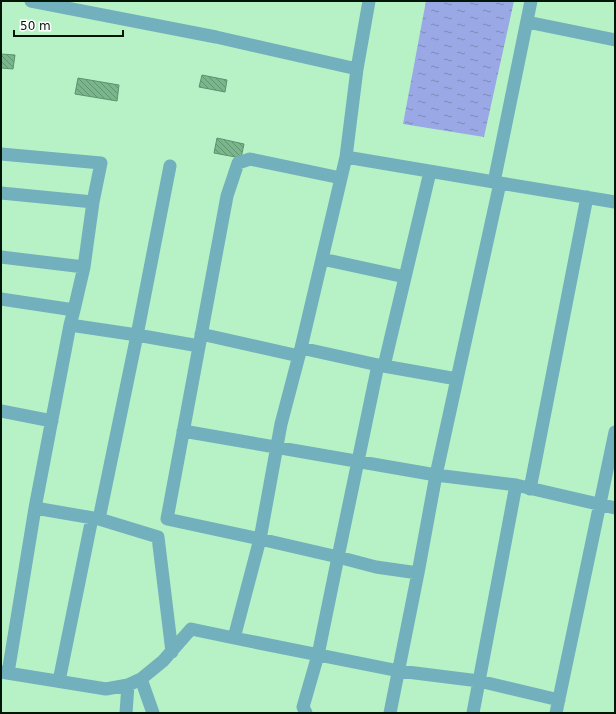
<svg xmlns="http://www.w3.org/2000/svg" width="616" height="714" font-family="'DejaVu Sans',sans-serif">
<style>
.water{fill:url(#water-ripples)}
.building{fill:url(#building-back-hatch);stroke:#5b936c}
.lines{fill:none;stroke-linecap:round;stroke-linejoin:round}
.street{stroke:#72b0bd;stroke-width:13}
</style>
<defs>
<pattern id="water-ripples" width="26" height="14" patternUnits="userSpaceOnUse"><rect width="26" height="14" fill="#9aa9e5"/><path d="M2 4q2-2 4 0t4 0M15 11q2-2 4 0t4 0" fill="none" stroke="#7b89b8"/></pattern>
<pattern id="building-back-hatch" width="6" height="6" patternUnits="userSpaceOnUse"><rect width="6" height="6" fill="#7ab68c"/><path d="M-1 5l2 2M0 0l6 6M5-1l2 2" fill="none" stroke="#629370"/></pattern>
</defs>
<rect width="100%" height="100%" fill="#b6f2c6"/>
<!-- water -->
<path class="water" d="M426 1H514L484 137 403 124Z"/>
<!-- building -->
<path class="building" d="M1 54 15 55 13 69 1 68Z
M202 75 227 80 225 92 199 87Z
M78 78 119 85 117 101 75 94Z
M217 138 244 144 241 158 214 153Z"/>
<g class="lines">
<!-- street -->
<path class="street" d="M31 1 216 37 357 69 369 1
M527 22 615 40
M357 69 346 157 494 182 531 1
M1 154 101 163 93 202 84 267 74 310
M170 166 137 335 199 346
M494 182 615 202
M1 193 93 202
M1 257 84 267
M322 259 405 277
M1 299 74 310 70 325 35 508 8 673
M70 325 137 335 99 519
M201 334 299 356
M301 348 346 157
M384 366 430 172
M457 379 436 475 516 485 615 508
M1 411 52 421
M183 431C268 445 352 460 436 475L418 573 376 567 338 557 378 365 457 379 500 183
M530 489 587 197
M35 508 99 519 158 537 172 652
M234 638 399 671 479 681 559 700
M1 672 106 689 128 685 126 713
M141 679 153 713
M59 681 92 518
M128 685 141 679 163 661 191 629 234 638 260 539 167 519 227 196 238 163 250 159 341 178
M306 713 303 707 318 655 338 557 260 539 281 424 301 348 378 365
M390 713 418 573
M473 713 516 485
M556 713 615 432"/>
</g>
<!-- border -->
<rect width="616" height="714" fill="none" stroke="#011607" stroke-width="4"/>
<!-- scale -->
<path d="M14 30v6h109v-6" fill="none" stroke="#011607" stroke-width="2"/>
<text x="20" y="30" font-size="12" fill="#011607" stroke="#ffffff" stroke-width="3" paint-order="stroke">50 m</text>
</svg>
